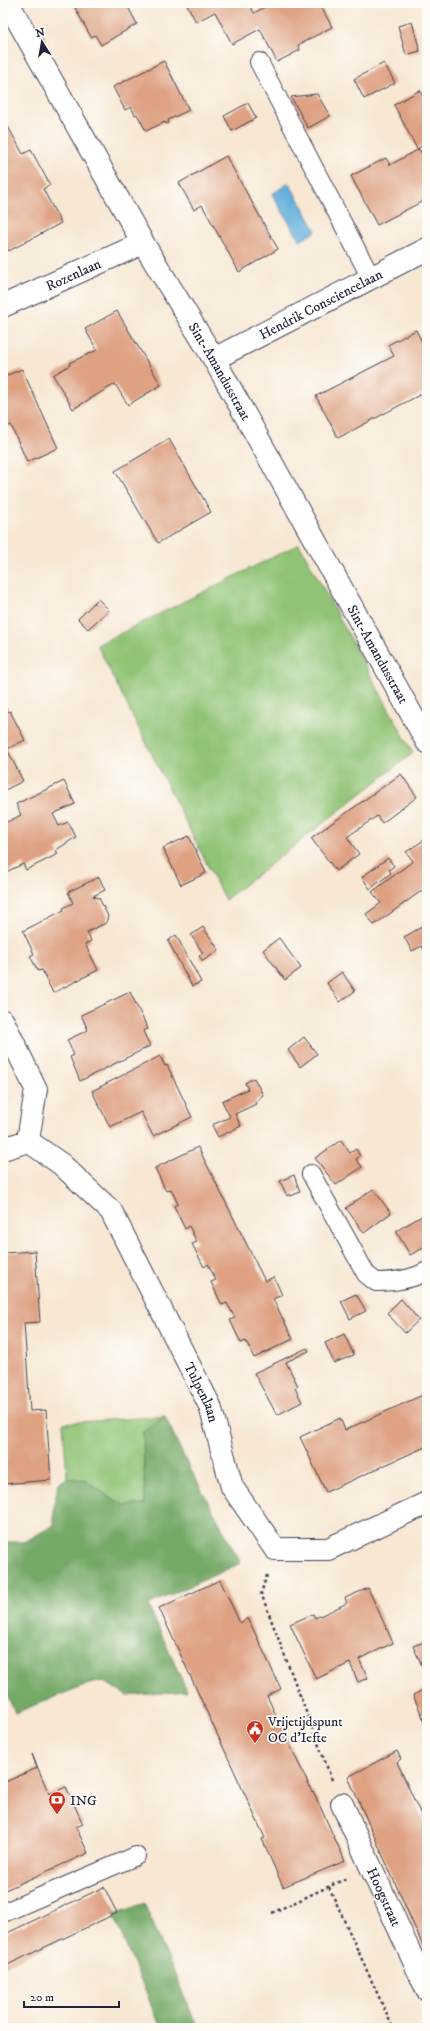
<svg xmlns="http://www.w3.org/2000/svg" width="430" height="2031" font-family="'IM FELL DW Pica',serif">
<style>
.green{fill:#90c374;stroke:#597258}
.forest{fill:#74a966;stroke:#4b6650}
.water{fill:#63b0dc;stroke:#42698c}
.building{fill:#dea283}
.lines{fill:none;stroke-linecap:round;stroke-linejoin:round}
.service-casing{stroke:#424052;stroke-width:20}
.minor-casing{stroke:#424052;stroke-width:24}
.path{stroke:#424052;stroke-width:2.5;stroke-dasharray:3 3;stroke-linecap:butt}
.service{stroke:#fff;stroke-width:18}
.minor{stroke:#fff;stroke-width:22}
.labels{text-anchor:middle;stroke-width:3.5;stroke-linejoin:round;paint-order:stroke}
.street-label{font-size:14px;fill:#22223b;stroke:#fdfcf7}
.poi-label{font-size:14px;fill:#22223b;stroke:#fdfcf7;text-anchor:start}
</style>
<rect width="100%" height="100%" fill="#fdfcf7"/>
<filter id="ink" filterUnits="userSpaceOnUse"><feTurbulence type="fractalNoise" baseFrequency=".025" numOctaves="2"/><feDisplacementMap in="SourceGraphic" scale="8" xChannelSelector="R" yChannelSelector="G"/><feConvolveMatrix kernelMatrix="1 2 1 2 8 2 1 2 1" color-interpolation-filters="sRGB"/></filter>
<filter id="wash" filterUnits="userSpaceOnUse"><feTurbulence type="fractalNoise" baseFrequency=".012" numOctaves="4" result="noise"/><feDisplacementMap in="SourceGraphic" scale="16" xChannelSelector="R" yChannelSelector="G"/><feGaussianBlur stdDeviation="0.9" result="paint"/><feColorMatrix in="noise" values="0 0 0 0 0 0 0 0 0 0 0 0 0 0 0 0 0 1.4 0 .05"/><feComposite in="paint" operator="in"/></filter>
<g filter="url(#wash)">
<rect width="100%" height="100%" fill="#f7e7d3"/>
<!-- green -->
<path class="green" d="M299 544 413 753 225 900 97 645Z
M165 1416 143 1432 145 1505H125L109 1497 86 1480 67 1478 63 1423Z"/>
<!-- forest -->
<path class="forest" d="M165 1416 183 1455 241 1563 148 1605 187 1691 127 1696 103 1681 82 1686 15 1713 3 1686V1542H24L54 1525V1506L58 1484 67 1478 86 1480 109 1497 125 1505H145L143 1432Z
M144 1903 198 2028H161L113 1915Z"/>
<!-- water -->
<path class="water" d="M289 183 316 231 300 241 272 194Z"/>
<g id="blocks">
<!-- building -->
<path class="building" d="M80 3H126L137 24 101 45 95 35 91 37 74 6Z
M186 3H254L250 6 254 13 272 3H319L332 27 298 45 300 50 277 62 260 29 232 44 215 12 196 22Z
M412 22 420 51 406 55 398 26Z
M164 61 189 110 168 120 169 122 166 124 165 122 146 131 137 114 135 115 131 107 125 110 113 87Z
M384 63 395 83 364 99 354 79Z
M420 90 427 104V143L417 149 394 105Z
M317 94 330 116 308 128 291 97Z
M248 103 256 118 232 131 224 116Z
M5 121 23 154 31 150 50 185 43 189 61 223 9 251 3 241V122Z
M419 149 427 164V199L377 225 351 176 386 158 390 165Z
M226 156 278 249 239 272 202 205 194 210 179 183Z
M117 311 161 385 128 405 115 384 73 409 53 375 70 365 69 363 97 350 85 329Z
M416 330 427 352V391L338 438 316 396 394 356 388 345Z
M22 369 58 448 27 462 11 425 3 429V377Z
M169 439 211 512 158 543 115 471Z
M98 599 109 610 88 629 78 619Z
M6 708 8 712 10 711 25 740 7 749 23 781 3 791V709Z
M401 774 417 797 382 823 377 816 347 837 359 854 336 871 311 838Z
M64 781 75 804 53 814 59 826 68 822 76 837 56 850 58 854 26 870 23 864 6 872 3 867V832L5 831 3 824 21 815 16 804Z
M189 836 206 873 181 885 163 848Z
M427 838V887L374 925 366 914 381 903 372 892 413 861 406 852Z
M388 858 394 866 389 870 391 873 370 889 362 877Z
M99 877 105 890 93 896 99 898 108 916 106 923 87 932 91 941 85 944 98 970 53 993 42 970 38 971 30 956 34 954 23 931 64 910 63 908 73 903 68 892Z
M427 924V956L422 946 412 951 404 937Z
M203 927 219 950 203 961 199 956 203 953 191 935Z
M176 935 201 982 192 986 168 941Z
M279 938 301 968 285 980 263 950Z
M342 972 355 991 340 1002 327 983Z
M130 992 148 1029 143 1031 150 1046 80 1081 70 1057 74 1055 67 1040 88 1030 81 1015Z
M304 1037 317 1054 300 1067 288 1050Z
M160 1056 165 1066 167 1065 192 1117 153 1136 141 1112 110 1127 92 1091Z
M254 1078 263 1095 255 1102 256 1104 235 1114 241 1126 218 1137 212 1125 230 1117 222 1101 248 1089 245 1083Z
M341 1140 350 1153 356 1149 360 1156 356 1159 362 1167 336 1185 315 1158Z
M198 1147 265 1281 274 1277 282 1295 273 1299 293 1339 254 1358 246 1341 241 1343 230 1320 235 1318 227 1303 222 1305 211 1282 216 1280 208 1264 204 1267 192 1244 197 1242 189 1226 185 1229 174 1206 178 1204 171 1189 166 1191 155 1168Z
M294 1175 300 1192 291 1196 290 1194 287 1196 280 1181Z
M373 1189 391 1213 364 1233 346 1208Z
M427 1213V1246L410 1255 396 1231Z
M35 1251 40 1322 24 1323 27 1365 30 1411 46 1410 51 1480 3 1484V1253Z
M356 1294 366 1311 350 1319 341 1301Z
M401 1299 419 1320 405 1333 387 1313Z
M344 1334 354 1355 334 1363 325 1343Z
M307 1348 309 1351 286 1362 298 1386 295 1388 302 1402 277 1415 254 1373Z
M427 1393V1446L326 1492 300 1437 340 1418 345 1430Z
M220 1580 240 1623 248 1618 281 1689 267 1696 312 1792 313 1791 345 1861 283 1887 262 1839 265 1838 159 1608Z
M368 1588 393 1643 359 1659 368 1678 358 1682 350 1663 316 1679 290 1624 313 1614 315 1618 331 1611 347 1603 345 1598Z
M427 1641V1675H426L413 1646Z
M427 1688V1727L413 1695Z
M397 1751 401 1759 397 1762 427 1828V1955L348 1777Z
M32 1754 49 1794 66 1787 83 1824 76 1827 88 1853 3 1891V1783L37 1768Z
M104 1887 117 1913 3 1967V1935Z"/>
</g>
</g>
<g filter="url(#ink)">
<use href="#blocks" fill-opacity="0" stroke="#424052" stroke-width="1"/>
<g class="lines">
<defs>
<path id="service" d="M259 62 371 278
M311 1174 366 1274 376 1282C394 1282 411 1280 427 1271
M3 1913 136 1856"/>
<g id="minor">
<path id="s1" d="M8 3 143 243 214 359 427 742"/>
<path id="s2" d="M3 306 143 243"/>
<path id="s3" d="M214 359 427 249"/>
<path d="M3 1021 36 1089 28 1141"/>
<path id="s4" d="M3 1149 28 1141 61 1164 111 1211 210 1406 232 1487 275 1549H328L427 1503"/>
<path id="s5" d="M342 1804 427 1990"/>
</g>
</defs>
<!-- service casing -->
<use href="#service" class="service-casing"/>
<!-- minor casing -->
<use href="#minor" class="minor-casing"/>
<!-- path -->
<path class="path" d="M267 1575 261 1593 332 1780
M329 1887 393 2028
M272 1913 347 1878"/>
<!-- service -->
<use href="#service" class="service"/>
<!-- minor -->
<use href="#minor" class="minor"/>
</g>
</g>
<!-- icons -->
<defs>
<symbol id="civic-pin" viewBox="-11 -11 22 30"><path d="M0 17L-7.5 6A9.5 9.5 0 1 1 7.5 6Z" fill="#c8321e" stroke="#fdfcf7"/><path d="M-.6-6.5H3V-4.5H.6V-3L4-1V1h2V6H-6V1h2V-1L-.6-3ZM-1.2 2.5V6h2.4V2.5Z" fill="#fff"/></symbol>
<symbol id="bank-pin" viewBox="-11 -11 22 30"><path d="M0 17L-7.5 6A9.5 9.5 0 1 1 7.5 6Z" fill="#c8321e" stroke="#fdfcf7"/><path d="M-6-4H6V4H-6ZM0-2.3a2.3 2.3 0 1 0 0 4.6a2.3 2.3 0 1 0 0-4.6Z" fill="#fff"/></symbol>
</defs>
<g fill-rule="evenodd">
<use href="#civic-pin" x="245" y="1719" width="20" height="27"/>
<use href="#bank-pin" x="47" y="1790" width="20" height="27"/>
</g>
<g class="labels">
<!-- street labels -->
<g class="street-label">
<text dy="5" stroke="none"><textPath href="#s2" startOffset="77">Rozenlaan</textPath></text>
<text dy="5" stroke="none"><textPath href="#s3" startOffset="120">Hendrik Consciencelaan</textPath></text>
<text dy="5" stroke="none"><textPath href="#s1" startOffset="425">Sint-Amandusstraat</textPath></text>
<text dy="5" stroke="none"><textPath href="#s1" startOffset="749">Sint-Amandusstraat</textPath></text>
<text dy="5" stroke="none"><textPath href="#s4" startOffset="338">Tulpenlaan</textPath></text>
<text dy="5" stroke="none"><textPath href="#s5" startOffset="102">Hoogstraat</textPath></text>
</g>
<!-- poi labels -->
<g class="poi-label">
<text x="268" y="1726">Vrijetijdspunt<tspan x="268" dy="16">OC d'Iefte</tspan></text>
<text x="70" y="1805">ING</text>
</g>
</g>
<!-- margin -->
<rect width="430" height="2031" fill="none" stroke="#fdfcf7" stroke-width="16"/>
<!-- north arrow -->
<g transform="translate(42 42) rotate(349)" stroke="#fdfcf7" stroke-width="3" paint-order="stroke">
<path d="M0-3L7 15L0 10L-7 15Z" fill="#22223b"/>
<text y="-6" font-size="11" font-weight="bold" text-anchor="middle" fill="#22223b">N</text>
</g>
<!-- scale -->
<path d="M24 2001v6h95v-6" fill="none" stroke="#22223b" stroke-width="2"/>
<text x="30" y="2001" font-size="12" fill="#22223b" stroke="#fdfcf7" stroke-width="3" paint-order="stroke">20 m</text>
</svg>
